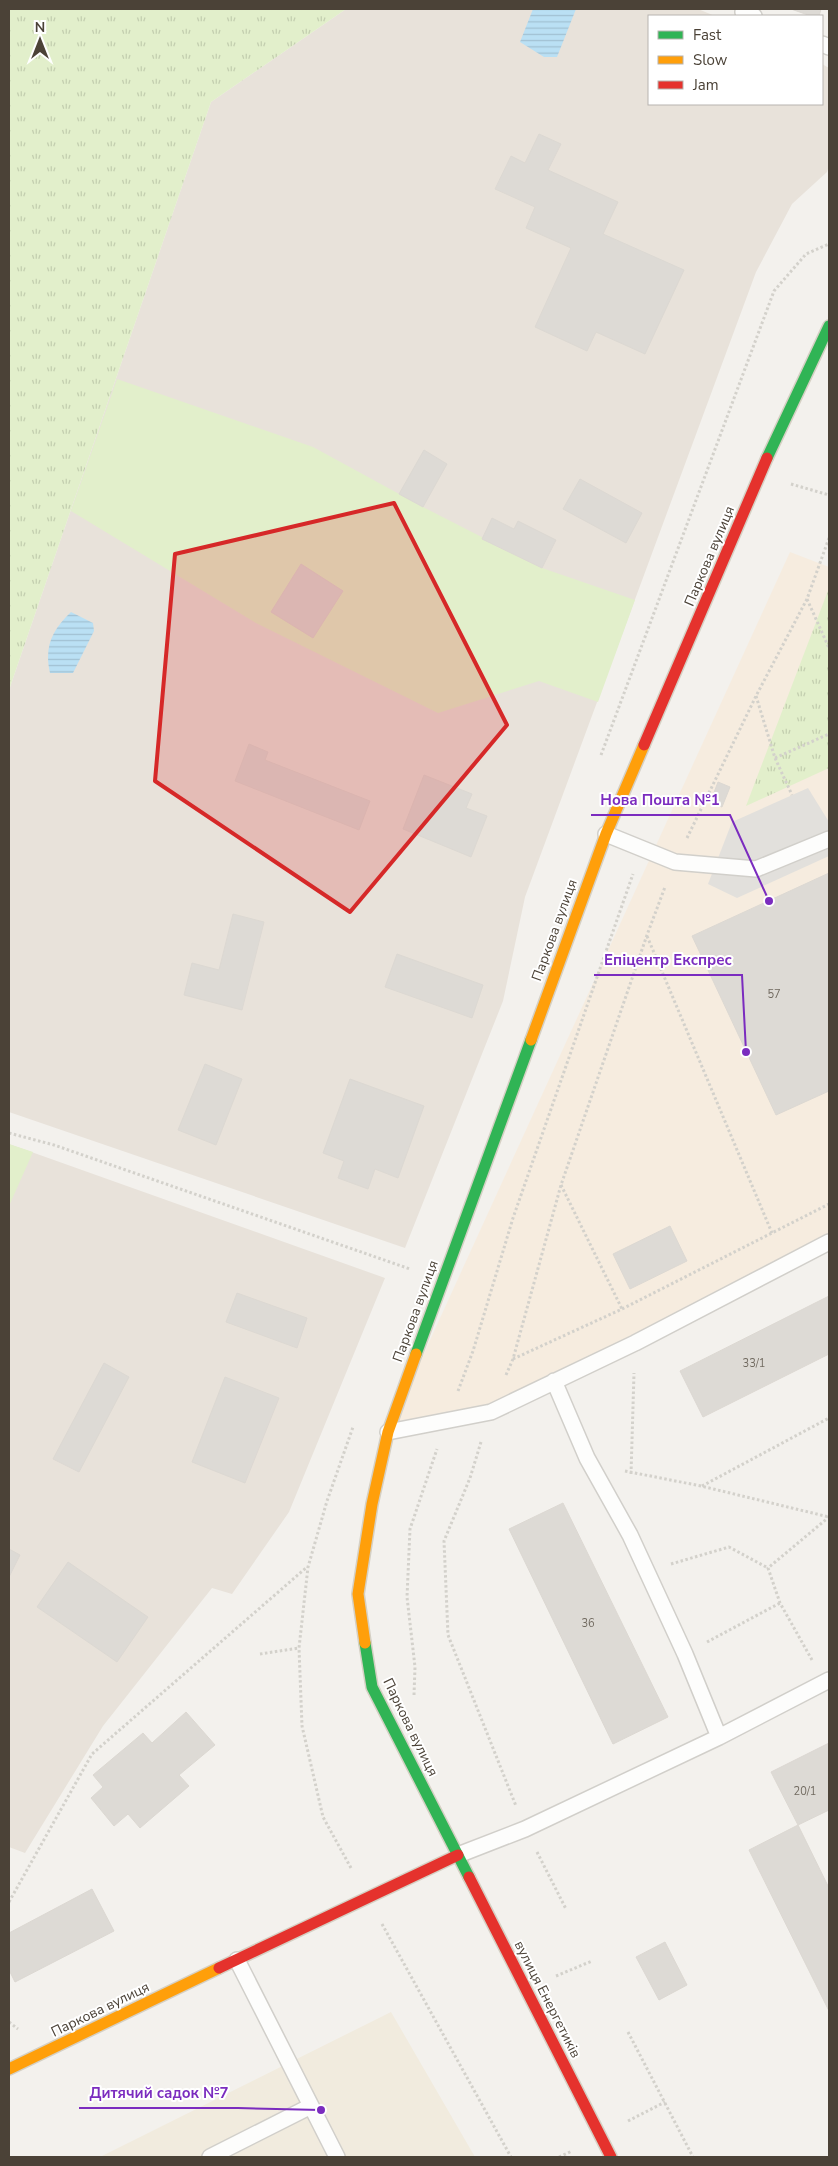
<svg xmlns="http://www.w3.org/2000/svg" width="838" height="2166" font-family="'Nunito Sans',sans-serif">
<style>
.residential{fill:#e8e2da}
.commercial{fill:#f6ecdf}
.education{fill:#f1ebde}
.grass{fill:url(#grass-tufts)}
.garden{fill:#e2efcb}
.parking{fill:#e2e0dc}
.water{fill:url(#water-rules)}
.building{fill:#dddad5;stroke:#dcd8d2}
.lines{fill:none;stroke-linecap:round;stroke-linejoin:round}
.lane-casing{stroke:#d1cfca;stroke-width:18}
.fast-casing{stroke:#d5d0c4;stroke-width:14}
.slow-casing{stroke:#d5d0c4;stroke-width:14}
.jam-casing{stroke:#d5d0c4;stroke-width:14}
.path{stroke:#d3d1cb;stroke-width:3;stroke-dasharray:2.5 2.5;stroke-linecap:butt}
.lane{stroke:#fdfdfc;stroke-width:15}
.fast{stroke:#30b455;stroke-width:11}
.slow{stroke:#ff9f0a;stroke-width:11}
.jam{stroke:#e5322d;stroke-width:11}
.marked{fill:#d62828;fill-opacity:0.2;stroke:#d62828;stroke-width:4;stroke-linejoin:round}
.labels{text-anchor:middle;stroke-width:4;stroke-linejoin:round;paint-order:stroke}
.number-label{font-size:11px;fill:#70695f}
.street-label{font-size:14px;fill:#4b4237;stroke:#fff}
.leader{fill:none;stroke:#7b2cbf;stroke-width:2}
.callout-dot{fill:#7b2cbf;stroke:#fff;stroke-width:2}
.callout-label{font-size:15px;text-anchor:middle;font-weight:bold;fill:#7b2cbf;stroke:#fff;stroke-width:4;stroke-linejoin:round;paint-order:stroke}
</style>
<defs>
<pattern id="grass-tufts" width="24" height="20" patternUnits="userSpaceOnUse" patternTransform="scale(1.25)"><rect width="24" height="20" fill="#e2efcb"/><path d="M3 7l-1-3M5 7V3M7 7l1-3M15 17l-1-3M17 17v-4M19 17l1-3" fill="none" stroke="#c3ceaf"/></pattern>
<pattern id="water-rules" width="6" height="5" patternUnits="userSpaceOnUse" patternTransform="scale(1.25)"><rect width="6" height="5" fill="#bae0f4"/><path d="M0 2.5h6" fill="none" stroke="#a1c1d2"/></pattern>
</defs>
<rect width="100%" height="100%" fill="#f3f1ed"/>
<!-- residential -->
<path class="residential" d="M346 9H698L715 16H649V104H822V64L829 68V166L827 172 792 204 756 272 525 897 503 1001 405 1248 9 1112V690L211 102Z
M9 1144 385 1278 289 1512 232 1594 212 1588 103 1726 25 1853 9 1847Z"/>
<!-- commercial -->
<path class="commercial" d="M790 552 829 567V1242L491 1412 388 1432Z"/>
<!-- education -->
<path class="education" d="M391 2012 475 2157H100Z"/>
<!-- grass -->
<path class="grass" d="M9 9H346L211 102 9 690Z
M829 588V768L746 806Z"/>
<!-- garden -->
<path class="garden" d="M117 379 313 447 423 507 542 568 635 600 598 702 539 681 438 713 256 623 71 511Z
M9 1144 33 1152 9 1206Z"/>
<!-- parking -->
<path class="parking" d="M808 788 829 822V856L737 898 708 884 732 822Z"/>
<!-- water -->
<path class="water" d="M533 9H576L557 57H544L520 42Z
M71 612 93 623 94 631 73 673H50C44 647 52 630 71 612Z"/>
<!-- building -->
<path class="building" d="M791 9H821L819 16H811Z
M539 134 561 144 548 170 618 202 603 234 684 270 645 354 596 332 587 351 535 327 571 248 526 228 535 207 495 189 511 156 525 163Z
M424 450 447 464 423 507 399 494Z
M580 479 642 513 626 543 563 509Z
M492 518 514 529 518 521 556 540 542 568 482 539Z
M301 564 343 591 313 638 271 612Z
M249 744 268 752 265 760 370 801 359 830 235 781Z
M424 775 472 794 466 808 487 816 471 857 403 829Z
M718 782 730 787 722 807 710 803Z
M829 873V1091L776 1115 692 936Z
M233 914 264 922 242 1010 184 995 192 963 219 970Z
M397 954 483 985 472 1018 385 987Z
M205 1064 242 1079 216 1145 178 1130Z
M350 1079 424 1106 398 1178 375 1169 368 1189 338 1178 344 1161 323 1153Z
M670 1226 687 1261 630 1289 613 1254Z
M237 1293 307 1318 297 1348 226 1322Z
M829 1296V1354L703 1417 680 1371Z
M104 1363 129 1377 79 1472 53 1459Z
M225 1377 279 1398 245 1483 192 1462Z
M563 1503 668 1717 613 1744 509 1529Z
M9 1549 20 1555 9 1577Z
M68 1562 148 1617 117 1662 37 1607Z
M186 1712 215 1745 179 1775 189 1786 140 1828 128 1814 114 1826 91 1798 103 1787 93 1775 143 1733 152 1743Z
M829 1743V1810L798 1825 771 1772Z
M798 1825 829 1888V2011L749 1850Z
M92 1889 114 1931 15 1982 9 1970V1933Z
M665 1942 687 1985 659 2000 636 1957Z"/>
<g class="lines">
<defs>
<path id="lane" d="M743 12 754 16
M822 44 829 47
M606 834 675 862 756 869 829 839
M554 1381 587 1458 630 1535 685 1654 719 1737
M388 1432 491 1412 635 1343 829 1242
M458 1855 525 1829 719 1737 829 1680
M237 1960 337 2157
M210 2157 311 2106"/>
<path id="fast" d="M767 458 829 326
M416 1354 531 1040
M365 1643 372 1687 469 1877"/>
<path id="slow" d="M531 1040 606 834 644 745
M365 1643 358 1594 372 1504 388 1432 416 1354
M9 2069 219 1968"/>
<path id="jam" d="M644 745 767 458
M469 1877 611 2157
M219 1968 458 1855"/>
</defs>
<!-- lane casing -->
<use href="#lane" class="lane-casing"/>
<!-- fast casing -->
<use href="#fast" class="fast-casing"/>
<!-- slow casing -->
<use href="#slow" class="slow-casing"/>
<!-- jam casing -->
<use href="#jam" class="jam-casing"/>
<!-- path -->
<path class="path" d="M791 484 829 495
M807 599 829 648
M756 696 775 758 792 795
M601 755 774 291 806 254 829 244
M775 758 829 734
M687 838 756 696 807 599 829 538
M647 936 772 1233
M9 1133 54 1145 410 1269
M561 1185 622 1309
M513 1359 622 1309 829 1204
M506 1375 513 1359 561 1185 647 935 665 887
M458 1391 473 1351 513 1218 633 874
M481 1442 470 1478 444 1541 448 1635 516 1806
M625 1471 701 1486 829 1517
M631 1474 634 1373
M702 1486 829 1418
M671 1564 729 1547 768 1568
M707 1642 780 1603
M260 1654 299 1648
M812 1660 780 1603 768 1568 829 1517
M414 1695 415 1667 407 1597 410 1529 437 1449
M537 1852 566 1909
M351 1868 323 1817 302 1726 299 1648 308 1567 327 1501 353 1427
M9 1902 92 1754 307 1567
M382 1924 511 2157
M556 1976 592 1961
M9 2022 18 2029
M628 2032 693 2157
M628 2121 665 2102
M559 2157 572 2151"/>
<!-- lane -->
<use href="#lane" class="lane"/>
<!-- fast -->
<use href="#fast" class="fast"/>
<!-- slow -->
<use href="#slow" class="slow"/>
<!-- jam -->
<use href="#jam" class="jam"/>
</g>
<!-- marked area -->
<path class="marked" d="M394 503 507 725 350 912 155 781 175 554Z"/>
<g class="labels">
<!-- number labels -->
<g class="number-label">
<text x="774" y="998">57</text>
<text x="754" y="1367">33/1</text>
<text x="588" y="1627">36</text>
<text x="805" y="1795">20/1</text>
</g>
<!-- street labels -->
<g class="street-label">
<text transform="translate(709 556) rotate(-67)" y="5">Паркова вулиця</text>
<text transform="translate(554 930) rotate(-70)" y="5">Паркова вулиця</text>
<text transform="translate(415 1311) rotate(-70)" y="5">Паркова вулиця</text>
<text transform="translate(411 1727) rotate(64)" y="5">Паркова вулиця</text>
<text transform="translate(548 1999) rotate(63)" y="5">вулиця Енергетиків</text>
<text transform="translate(100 2009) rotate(-26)" y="5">Паркова вулиця</text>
</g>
</g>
<!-- callouts -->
<path class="leader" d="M769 901L730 815H591M746 1052L742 975H594M321 2110L238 2108H79"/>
<g class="callout-dot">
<circle cx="769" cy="901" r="5"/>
<circle cx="746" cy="1052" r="5"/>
<circle cx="321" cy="2110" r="5"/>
</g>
<g class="callout-label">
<text x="660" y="805">Нова Пошта №1</text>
<text x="668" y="965">Епіцентр Експрес</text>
<text x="159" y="2098">Дитячий садок №7</text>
</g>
<!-- border -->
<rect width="838" height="2166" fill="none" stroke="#4b4237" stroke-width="20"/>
<!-- legend -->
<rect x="648" y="15" width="175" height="90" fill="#ffffff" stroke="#b7b3af"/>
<rect x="658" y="31" width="25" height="8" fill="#30b455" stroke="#b7b3af"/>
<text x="693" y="40" font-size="15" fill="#4b4237">Fast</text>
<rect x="658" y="56" width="25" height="8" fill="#ff9f0a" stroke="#b7b3af"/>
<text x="693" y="65" font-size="15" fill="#4b4237">Slow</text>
<rect x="658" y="81" width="25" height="8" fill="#e5322d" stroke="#b7b3af"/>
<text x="693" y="90" font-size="15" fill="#4b4237">Jam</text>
<!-- north arrow -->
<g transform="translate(40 40)" stroke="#ffffff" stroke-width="4" paint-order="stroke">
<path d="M0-4L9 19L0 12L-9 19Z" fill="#4b4237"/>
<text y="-8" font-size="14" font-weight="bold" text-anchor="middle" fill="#4b4237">N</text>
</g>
</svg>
